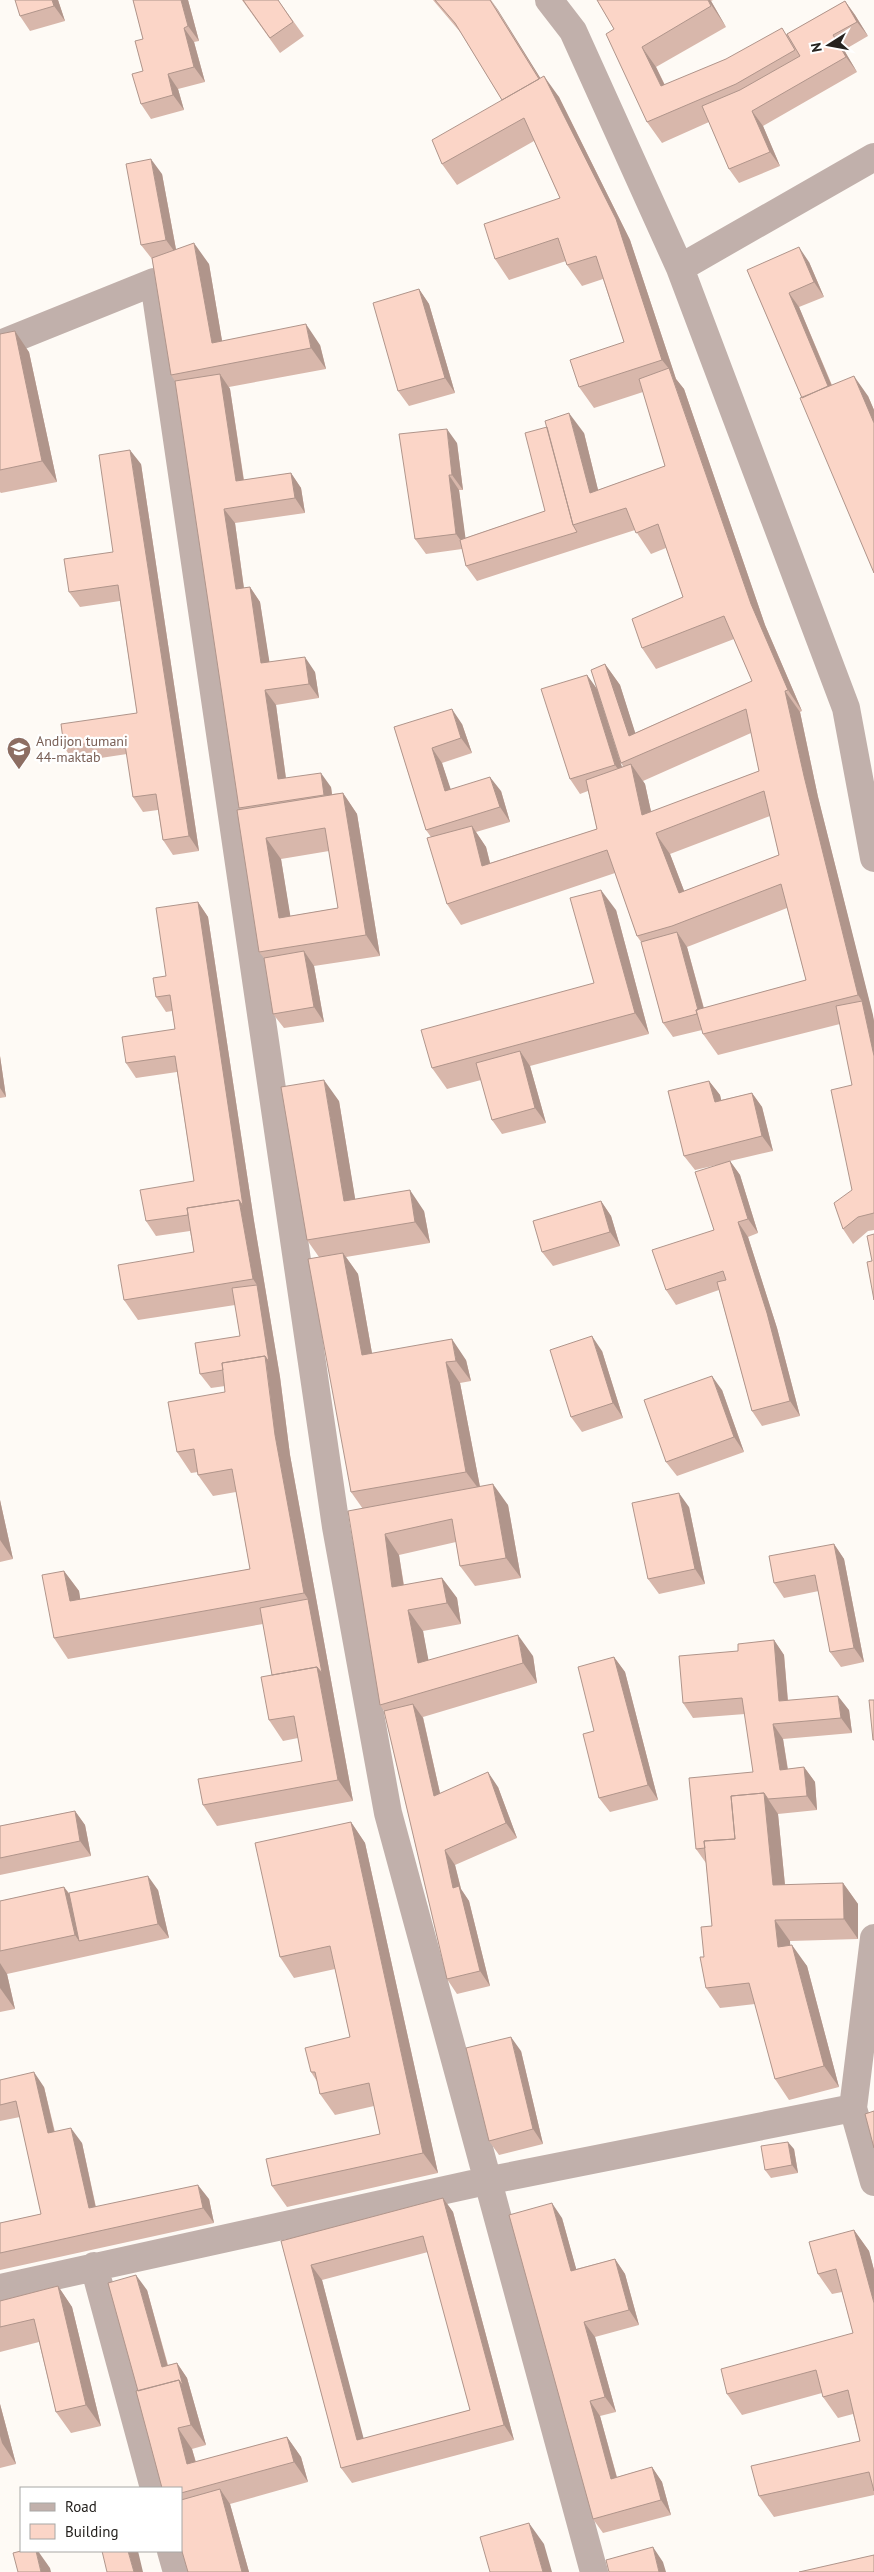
<svg xmlns="http://www.w3.org/2000/svg" width="874" height="2572" font-family="'PT Sans',sans-serif">
<style>
.lines{fill:none;stroke-linecap:round;stroke-linejoin:round}
.minor{stroke:#c1b0ab;stroke-width:28}
.wall{fill:#d8b7ab;fill-rule:evenodd}
.shaded-wall{fill:#b0958b}
.building{fill:#fbd5c7;stroke:#b0958b;fill-rule:evenodd}
.labels{text-anchor:middle;stroke-width:4.5;stroke-linejoin:round;paint-order:stroke}
.education-label{font-size:14px;fill:#785e54;stroke:#fff;text-anchor:start}
</style>
<rect width="100%" height="100%" fill="#fefaf5"/>
<g class="lines">
<!-- minor -->
<path class="minor" d="M549 0 573 31 680 268 846 708 874 858
M680 268 874 157
M0 344 154 282 336 1527 388 1813 594 2572
M853 2108 874 1938
M94 2266 154 2488
M0 2288 486 2181 853 2108 874 2182
M171 2551 177 2572"/>
</g>
<!-- wall -->
<path class="wall" d="M58 0 65 21 30 31 20 16Z
M133 0H188L199 41 194 42 205 82 178 89 184 110 151 119 141 104 143 71V39Z
M242 0H278L304 36 280 53Z
M433 0H491L540 78 559 97 630 240 676 379 684 389 765 625 802 711 800 712 818 797 874 1021V1230L868 1231 853 1244 843 1229 852 1190V1085L840 1024 718 1055 703 1034 702 1030 673 1037 663 1023 641 942 637 936 615 873 461 925 447 904 431 837 426 830 394 727 462 724 472 753 442 763 450 789 501 791 510 822 476 832 486 847 490 863 597 829 588 791 580 794 570 779 587 675 597 689 622 767 623 766 621 763 605 664 620 685 635 733 752 681 734 639 656 669 642 648 683 597 666 548 651 554 635 530 477 581 466 566 462 549 426 554 415 539 457 443 463 490H459L465 538 545 511 584 433 598 490 665 466 643 392 594 408 579 387 624 342 603 279 582 286 567 265 566 261 509 280 495 259 560 198 534 141 457 185 442 164 502 100 461 33ZM751 733 759 771 651 812 645 784 643 781ZM770 816 779 855 684 891 670 854ZM787 908 806 980 704 1008 687 947Z
M597 0H713L711 1 726 27 656 67 665 85 787 34 845 1 855 15 868 36 844 50 857 72 763 126 780 166 739 183 729 169 709 122 662 143 647 122 614 29Z
M162 174 176 249 209 264 222 341 320 345 326 369 229 387 230 389 244 480 291 473 301 488 305 513 235 523 244 588 250 587 260 602 269 662 315 672 319 698 276 705 286 778 331 787 332 794 343 793 357 814 380 956 314 966 324 1022 284 1028 273 1014 264 958 259 952 240 809 239 808 175 381 171 375 152 259 141 245ZM329 851 338 908 290 916 281 859Z
M809 262 824 297 799 307 832 385 868 396 874 410V573L802 398 747 270Z
M419 289 429 304 455 393 409 406 398 391Z
M0 334 29 352 57 482 1 493 0 492Z
M141 464 199 851 173 855 163 840 158 810 143 812 133 797 127 754 74 762 64 747 137 713 120 601 80 607 69 592 113 552Z
M198 902 208 917 254 1221 280 1377 290 1455 353 1801 217 1826 203 1805 302 1761 298 1738 283 1741 269 1720 272 1675 263 1624 68 1659 54 1638 64 1571 79 1591 80 1599 250 1569 236 1492 213 1496 198 1475V1472L191 1473 177 1452 225 1392V1386L211 1388 200 1374 240 1336 235 1305 138 1320 124 1300 194 1252 190 1231 156 1236 146 1221 194 1181 177 1072 136 1078 126 1063 175 1029 172 1011 166 1012 156 997 166 976Z
M616 910 649 1034 530 1066 546 1123 502 1134 492 1120 481 1080 447 1089 432 1068 594 983Z
M0 1056 6 1097 0 1098Z
M709 1081 720 1095 721 1100 752 1093 762 1107 773 1151 730 1161 740 1175 758 1233 748 1237 777 1328 800 1416 762 1426 752 1411 719 1290 676 1305 666 1290 714 1230 717 1165 695 1170 684 1156Z
M339 1101 355 1199 424 1211 430 1243 346 1257 358 1274 372 1353 466 1360 471 1381 460 1383 480 1487 508 1505 521 1578 475 1586 460 1566 456 1542 399 1555 404 1585 442 1578 457 1598 461 1624 423 1631 428 1660 533 1656 537 1683 423 1717 440 1793 498 1787 517 1838 455 1865 461 1889 469 1901 490 1986 457 1994 447 1979 384 1711 380 1705 363 1509 351 1492 319 1257 307 1240Z
M601 1201 611 1216 620 1246 553 1266 542 1252Z
M602 1351 623 1418 582 1432 571 1417Z
M722 1390 744 1452 677 1476 666 1462Z
M0 1500 13 1559 0 1562Z
M689 1507 705 1584 659 1594 648 1579Z
M834 1544 844 1559 864 1662 841 1667 830 1652 819 1591 784 1598 774 1583Z
M774 1640 784 1655 788 1700 849 1710 852 1733 783 1739 788 1769 804 1767 815 1782 817 1810 778 1814 785 1885 843 1883 858 1904V1939L790 1941V1946L807 1966 839 2087 789 2100 775 2079 755 2004 720 2008 706 1988 704 1957 712 1926 706 1863 696 1849 753 1772 745 1714 693 1718 683 1703 738 1651Z
M614 1657 625 1672 658 1800 610 1812 599 1798 594 1731Z
M75 1811 85 1825 91 1856 0 1875V1826Z
M351 1822 365 1843 438 2173 287 2207 272 2186 380 2134 374 2106 335 2115 320 2094 318 2083 311 2072 350 2037 335 1969 294 1978 280 1957Z
M64 1887 69 1893 158 1890 169 1938 7 1974 15 2009 0 2012V1901Z
M521 2051 543 2144 499 2155 489 2141Z
M0 2080 44 2087 55 2132 82 2143 96 2207 209 2199 214 2223 0 2270V2223L41 2214 20 2117 0 2121Z
M794 2149 798 2173 771 2178 765 2170Z
M443 2198 453 2212 514 2440 352 2483 341 2468 281 2241ZM428 2252 470 2410 363 2439 322 2280Z
M562 2218 576 2269 615 2259 625 2274 639 2325 595 2337 616 2412 600 2416 617 2477 652 2467 662 2482 671 2515 603 2533 593 2519Z
M854 2230 869 2251 874 2270V2495L774 2517 759 2496 860 2441 853 2414 838 2418 823 2397 822 2393 742 2415 727 2394 853 2333 842 2292 832 2294 818 2274Z
M58 2286 72 2307 101 2426 71 2433 56 2412 39 2342 0 2352V2301Z
M147 2290 168 2365 177 2363 187 2378 206 2445 192 2449 196 2462 287 2437 301 2457 308 2482 230 2504 249 2572H188L181 2548V2488L138 2391Z
M0 2404 16 2464 0 2468Z"/>
<!-- shaded-wall -->
<path class="shaded-wall" d="M52 0H58L65 21 54 6Z
M181 0H188L199 41 188 26Z
M491 0 498 10 554 100 544 86Z
M708 0H710L711 1 726 27Z
M845 1 855 15 868 36 857 22Z
M184 28 194 42 205 82 194 67Z
M833 35 844 50 857 72 846 57Z
M642 47 656 67 675 107 661 86Z
M168 74 178 89 184 110 173 95Z
M544 76 559 97 630 240 676 379 684 389 765 625 802 711 788 690 751 604 670 370 662 360Z
M752 111 763 126 780 166 770 152Z
M151 159 162 174 177 255 166 240Z
M194 243 209 264 226 364 212 343Z
M799 247 809 262 824 297 814 282Z
M419 289 429 304 455 393 445 378Z
M789 293 799 307 841 408 831 393Z
M306 324 320 345 326 369 311 348Z
M15 331 29 352 57 482 42 461Z
M220 374 230 389 246 496 236 481Z
M854 376 868 396 874 410V423Z
M569 413 584 433 604 514 590 493Z
M447 429 457 443 463 490 452 475Z
M130 450 141 464 199 851 189 836Z
M291 473 301 488 305 513 295 498Z
M449 475 459 490 467 549 456 534Z
M224 509 235 523 246 604 236 589Z
M250 587 260 602 272 678 261 663Z
M305 657 315 672 319 698 309 684Z
M605 664 620 685 642 754 629 736Z
M587 675 597 689 626 780 615 765Z
M265 690 276 705 288 794 278 779Z
M785 691 800 712 818 797 873 1015 874 1021V1056L862 1001 858 995 804 776Z
M452 709 462 724 472 753 461 738Z
M432 748 442 763 456 805 445 791Z
M631 764 645 784 656 834 670 854 693 914 679 893 642 815Z
M321 773 331 787 334 810 324 795Z
M490 777 501 791 510 822 500 807Z
M343 793 357 814 380 956 366 935Z
M472 826 486 847 496 887 482 866Z
M266 838 281 859 294 938 279 918Z
M601 890 616 910 649 1034 635 1013Z
M198 902 208 917 254 1221 280 1377 290 1455 353 1801 338 1780 317 1667 308 1599 304 1593 275 1435 257 1285 253 1279 239 1200Z
M677 932 687 947 709 1028 699 1013Z
M304 951 314 966 324 1022 314 1007Z
M520 1051 530 1066 546 1123 535 1108Z
M0 1056 6 1097 0 1088Z
M324 1080 339 1101 359 1222 344 1201Z
M709 1081 720 1095 725 1116 715 1102Z
M752 1093 762 1107 773 1151 762 1136Z
M730 1161 740 1175 758 1233 748 1219Z
M410 1190 424 1211 430 1243 415 1222Z
M601 1201 611 1216 620 1246 610 1232Z
M738 1222 748 1237 777 1328 800 1416 790 1401Z
M343 1253 358 1274 376 1376 362 1355Z
M592 1336 602 1351 623 1418 613 1403Z
M452 1339 466 1360 471 1381 456 1361Z
M446 1362 460 1383 481 1492 466 1472Z
M712 1376 722 1390 744 1452 734 1437Z
M493 1484 508 1505 521 1578 506 1558Z
M679 1493 689 1507 705 1584 695 1569Z
M0 1500 13 1559 0 1540Z
M385 1534 399 1555 407 1608 392 1587Z
M834 1544 844 1559 864 1662 854 1648Z
M64 1571 79 1591 84 1622 70 1601Z
M442 1578 457 1598 461 1624 447 1603Z
M408 1610 423 1631 433 1684 418 1663Z
M518 1635 533 1656 537 1683 523 1663Z
M774 1640 784 1655 789 1716 779 1701Z
M614 1657 625 1672 658 1800 648 1785Z
M838 1696 849 1710 852 1733 841 1718Z
M413 1704 423 1718 444 1811 434 1796Z
M773 1724 783 1739 790 1785 780 1770Z
M804 1767 815 1782 817 1810 807 1796Z
M488 1772 498 1787 517 1838 506 1823Z
M764 1793 778 1814 787 1906 773 1885Z
M75 1811 85 1825 91 1856 80 1841Z
M351 1822 365 1843 438 2173 423 2153Z
M445 1850 455 1865 461 1889 469 1901 490 1986 480 1971 453 1888Z
M148 1876 158 1890 169 1938 158 1924Z
M843 1883 858 1904V1939L844 1919Z
M64 1887 79 1908V1941L75 1935Z
M775 1920 790 1941 792 1968 778 1947Z
M792 1945 807 1966 839 2087 824 2066Z
M0 1963 7 1974 15 2009 0 1988Z
M511 2037 521 2051 543 2144 533 2129Z
M34 2072 44 2087 58 2148 48 2133Z
M71 2128 82 2143 99 2223 89 2208Z
M788 2142 794 2149 798 2173 792 2165Z
M198 2185 209 2199 214 2223 203 2208Z
M443 2198 453 2212 514 2440 504 2425Z
M552 2203 562 2218 581 2286 571 2271Z
M854 2230 869 2251 874 2270V2303Z
M615 2259 625 2274 639 2325 629 2310Z
M311 2265 322 2280 368 2455 357 2440Z
M136 2275 147 2290 172 2382 162 2367Z
M58 2286 72 2307 101 2426 86 2405Z
M584 2322 595 2337 616 2412 605 2397Z
M177 2363 187 2378 206 2445 191 2425 179 2380Z
M590 2401 600 2416 621 2493 611 2479Z
M0 2404 16 2464 2 2443 0 2436Z
M178 2428 192 2449 202 2485 187 2464Z
M287 2437 301 2457 308 2482 294 2462Z
M652 2467 662 2482 671 2515 661 2500Z
M220 2489 230 2504 249 2572H242Z
M529 2523 544 2544 552 2572H543Z
M653 2547 663 2562 666 2572H659Z
M36 2551H38L50 2568 51 2572H41Z
M128 2551H138L143 2572H134Z"/>
<!-- building -->
<path class="building" d="M15 0H52L54 6 20 16Z
M133 0H181L188 26 184 28 194 67 168 74 173 95 141 104 132 74 143 71 135 41 143 39Z
M243 0H278L293 22 270 38Z
M435 0H490L539 79 502 100 455 23Z
M597 0H708L711 6 642 47 661 86 726 59 782 28 795 50 736 84 647 122 606 34 614 29Z
M845 1 857 22 833 35 846 57 752 111 770 152 729 169 702 106 740 90 800 56 787 34Z
M544 76 616 219 662 360 579 387 570 360 624 342 596 256 567 265 558 238 495 259 484 224 560 198 524 118 442 164 432 140Z
M151 159 166 240 141 245 126 164Z
M194 243 212 343 306 324 311 348 171 375 152 258Z
M799 247 814 282 789 293 828 386 802 398 747 270Z
M419 289 445 378 398 391 373 303Z
M15 331 42 461 0 470V334Z
M669 368 751 604 788 690 785 691 804 776 858 995 703 1034 696 1010 806 980 781 884 672 926 637 936 607 850 447 904 427 838 472 826 482 866 597 829 586 780 631 764 642 815 759 771 746 709 621 763 591 670 605 664 629 736 752 681 724 616 642 648 632 619 683 597 658 524 636 533 626 508 573 525 545 421 569 413 590 493 665 466 639 379ZM764 791 779 855 679 893 656 833Z
M220 374 236 481 291 473 295 498 224 509 236 589 250 587 261 663 305 657 309 684 265 690 278 779 321 773 324 795 239 808 175 381Z
M854 376 874 423V573L800 398Z
M547 427 573 525 577 532 466 566 460 540 545 511 525 433Z
M447 429 452 475H449L456 534 415 539 399 434Z
M130 450 189 836 163 840 156 794 133 797 124 738 64 747 61 724 137 713 118 585 69 592 64 559 113 552 99 455Z
M587 675 615 765 570 779 541 689Z
M452 709 461 738 432 748 445 791 490 777 500 807 426 830 394 727Z
M343 793 366 935 259 952 237 810ZM325 828 338 908 279 918 266 838Z
M601 890 635 1013 432 1068 421 1030 594 983 570 898Z
M198 902 243 1206 239 1200 187 1208 188 1215 146 1221 140 1190 194 1181 175 1056 126 1063 122 1037 175 1029 170 995 156 997 153 978 166 976 156 908Z
M677 932 698 1010H696L697 1014 663 1023 641 942Z
M304 951 314 1007 273 1014 264 958Z
M862 1001 874 1056V1213L858 1217 843 1229 834 1203 852 1190 831 1090 852 1085 836 1006Z
M520 1051 535 1108 492 1120 476 1063Z
M324 1080 344 1201 410 1190 415 1222 307 1240 281 1087Z
M709 1081 715 1102 752 1093 762 1136 684 1156 668 1091Z
M730 1161 748 1219 738 1222 767 1313 790 1401 752 1411 717 1282 726 1280 723 1271 666 1290 652 1250 714 1230 695 1172Z
M239 1200 253 1279 124 1300 118 1265 194 1252 187 1208Z
M601 1201 610 1232 542 1252 533 1221Z
M874 1234V1300L867 1262 872 1261 867 1236Z
M343 1253 362 1355 452 1339 456 1361 446 1362 466 1472 351 1492 308 1259Z
M257 1285 269 1362 265 1356 222 1363 223 1370 200 1374 195 1343 240 1336 232 1288Z
M592 1336 613 1403 571 1417 550 1350Z
M265 1356 275 1435 304 1593 54 1638 42 1575 64 1571 70 1601 250 1569 232 1469 198 1475 194 1449 177 1452 168 1402 225 1392 222 1363Z
M712 1376 734 1437 666 1462 644 1400Z
M493 1484 506 1558 460 1566 452 1519 385 1534 392 1587 442 1578 447 1603 408 1610 418 1663 518 1635 523 1663 380 1705 348 1511Z
M679 1493 695 1569 648 1579 632 1503Z
M834 1544 854 1648 830 1652 815 1575 774 1583 769 1556Z
M308 1599 322 1673 317 1667 272 1675 260 1608Z
M774 1640 779 1701 838 1696 841 1718 773 1724 780 1770 804 1767 807 1796 768 1799 764 1793 731 1796 735 1839 704 1841 705 1848 696 1849 689 1778 753 1772 742 1698 683 1703 679 1656 738 1651V1644Z
M614 1657 648 1785 599 1798 583 1734 594 1731 578 1667Z
M317 1667 338 1780 203 1805 198 1779 302 1761 294 1716 269 1720 261 1677Z
M869 1700H874V1740H873Z
M413 1704 434 1796 488 1772 506 1823 445 1850 453 1888 459 1886 480 1971 447 1979 384 1711Z
M764 1793 773 1885 843 1883 844 1919 775 1920 778 1947 792 1945 824 2066 775 2079 749 1983 706 1988 700 1957H704L701 1927 712 1926 704 1841 735 1839 731 1796Z
M75 1811 80 1841 0 1858V1826Z
M351 1822 423 2153 272 2186 266 2159 380 2134 369 2083 320 2094 315 2072H311L305 2048 350 2037 330 1946 280 1957 255 1843Z
M148 1876 158 1924 79 1941 69 1893Z
M64 1887 75 1935 0 1951V1901Z
M511 2037 533 2129 489 2141 466 2048Z
M34 2072 48 2133 71 2128 89 2208 198 2185 203 2208 0 2253V2223L41 2214 16 2101 0 2105V2080Z
M874 2111V2148L865 2114Z
M788 2142 792 2165 765 2170 761 2146Z
M443 2198 504 2425 341 2468 281 2241ZM423 2236 470 2410 357 2440 311 2265Z
M552 2203 571 2271 615 2259 629 2310 584 2322 605 2397 590 2401 611 2479 652 2467 661 2500 593 2519 509 2215Z
M854 2230 874 2303V2491L869 2472 759 2496 751 2466 860 2441 848 2390 823 2397 816 2370 727 2394 721 2369 853 2333 836 2269 818 2274 809 2242Z
M136 2275 162 2367 177 2363 183 2386 179 2380 138 2391 108 2283Z
M58 2286 86 2405 56 2412 34 2319 0 2327V2301Z
M179 2380 191 2425 178 2428 187 2464 287 2437 294 2462 181 2493V2488H162L136 2391Z
M220 2489 242 2572H188L181 2548V2500Z
M529 2523 543 2572H490L480 2537Z
M653 2547 659 2572H609L606 2560Z
M21 2551H36L41 2572H18L13 2553Z
M102 2551H128L134 2572H107Z
M874 2555V2572H799Z"/>
<!-- icons -->
<defs>
<symbol id="school-pin" viewBox="-11 -11 22 30"><path d="M0 17L-7.5 6A9.5 9.5 0 1 1 7.5 6Z" fill="#8d6e63" stroke="#fff"/><path d="M0-5L7-2L0 1L-7-2ZM-4 1L0 2.5L4 1V4Q0 6-4 4Z" fill="#fff"/></symbol>
</defs>
<g fill-rule="evenodd">
<use href="#school-pin" x="5" y="735" width="28" height="38"/>
</g>
<g class="labels">
<!-- education labels -->
<g class="education-label">
<text x="36" y="746">Andijon tumani<tspan x="36" dy="16">44-maktab</tspan></text>
</g>
</g>
<!-- legend -->
<rect x="20" y="2487" width="162" height="65" fill="#ffffff" stroke="#a8a7a5"/>
<rect x="30" y="2503" width="25" height="8" fill="#c1b0ab" stroke="#a8a7a5"/>
<text x="65" y="2512" font-size="15" fill="#25221f">Road</text>
<rect x="30" y="2524" width="25" height="15" fill="#fbd5c7" stroke="#a8a7a5"/>
<text x="65" y="2537" font-size="15" fill="#25221f">Building</text>
<!-- north arrow -->
<g transform="translate(829 45) rotate(259)" stroke="#ffffff" stroke-width="4" paint-order="stroke">
<path d="M0-4L9 19L0 12L-9 19Z" fill="#25221f"/>
<text y="-8" font-size="14" font-weight="bold" text-anchor="middle" fill="#25221f">N</text>
</g>
</svg>
